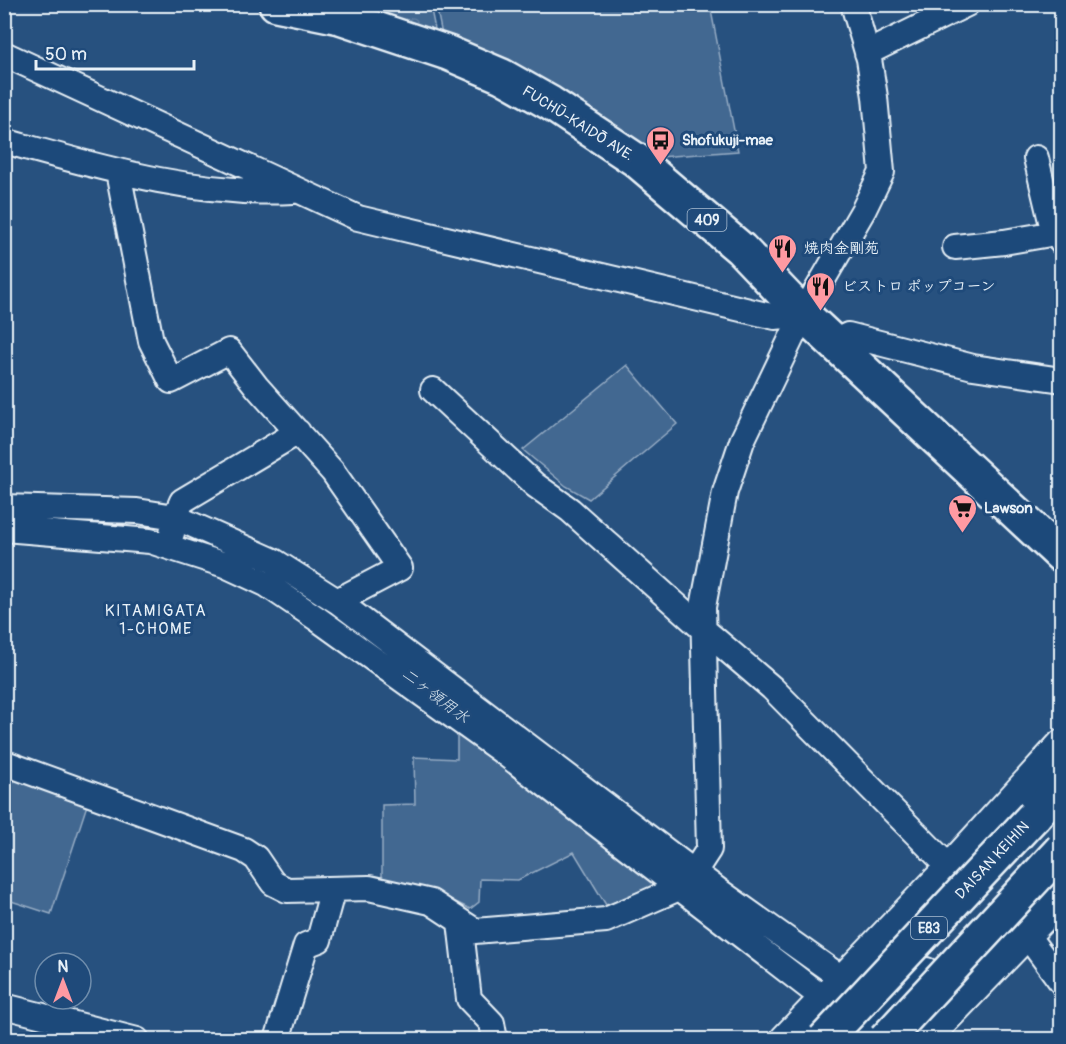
<svg xmlns="http://www.w3.org/2000/svg" width="1066" height="1044" font-family="Pangolin,'Klee One',sans-serif">
<style>
.green{fill:#436891;stroke:#96acc4;stroke-width:1.5}
.park{fill:url(#park-crowns);stroke:#96acc4;stroke-width:1.5}
.lines{fill:none;stroke-linecap:round;stroke-linejoin:round}
.river{stroke:#6b8aaa;stroke-width:38}
.minor-casing{stroke:#e8f1f8;stroke-width:28}
.tertiary-casing{stroke:#e8f1f8;stroke-width:34}
.trunk-casing{stroke:#e8f1f8;stroke-width:38}
.motorway-casing{stroke:#e8f1f8;stroke-width:38}
.minor{stroke:#1f4a7a;stroke-width:24}
.tertiary{stroke:#1f4a7a;stroke-width:30}
.trunk{stroke:#1f4a7a;stroke-width:33}
.motorway{stroke:#1f4a7a;stroke-width:33}
.motorway-bridge-casing{stroke:#e8f1f8;stroke-width:38;stroke-linecap:butt}
.motorway-bridge{stroke:#1f4a7a;stroke-width:33}
.labels{text-anchor:middle;stroke-width:6;stroke-linejoin:round;paint-order:stroke}
.shield{fill:#1f4a7a;stroke:#acbfd2;stroke-width:1.5}
.shield-label{font-size:14px;font-weight:bold;fill:#e8f1f8}
.street-label{font-size:15px;fill:#e8f1f8;stroke:#1f4a7a}
.poi-label{font-size:15px;font-weight:bold;fill:#e8f1f8;stroke:#1f4a7a;text-anchor:start}
.neighbourhood-label{font-size:16px;letter-spacing:1.5px;fill:#e8f1f8;stroke:#1f4a7a}
.water-label{font-size:16px;font-style:italic;fill:#d5e2ec;stroke:#1f4a7a}
</style>
<defs>
<pattern id="park-crowns" width="20" height="18" patternUnits="userSpaceOnUse" patternTransform="scale(1.5)"><rect width="20" height="18" fill="#436891"/><path d="M2 6a3 3 0 1 1 6 0M12 15a3 3 0 1 1 6 0" fill="none" stroke="#5e7ea1"/></pattern>
</defs>
<rect width="100%" height="100%" fill="#27517f"/>
<filter id="ink" filterUnits="userSpaceOnUse"><feTurbulence type="fractalNoise" baseFrequency=".0167" numOctaves="2"/><feDisplacementMap in="SourceGraphic" scale="12" xChannelSelector="R" yChannelSelector="G"/><feConvolveMatrix kernelMatrix="1 2 1 2 8 2 1 2 1" color-interpolation-filters="sRGB"/></filter>
<g filter="url(#ink)">
<!-- green -->
<path class="green" d="M436 5H710L738 151 659 157 606 120 442 35Z
M627 365 677 424 589 499 566 486 523 450Z
M457 729 663 884 606 905 574 852 518 880 480 879 479 902 470 909 435 892 382 879V805L415 804 414 757 457 759Z
M15 775 88 802 51 914 5 899V810Z"/>
<!-- park -->
<path class="park" d="M358 5H430L436 34Z"/>
<g class="lines">
<!-- river -->
<path class="river" d="M766 940 821 981"/>
<defs>
<path id="minor" d="M867 53 967 4
M4 54 358 218 775 317 803 314
M4 141C99 167 194 196 293 191
M1036 158 1051 221 1062 243
M118 172 151 341 171 381 229 351 257 387 333 472 400 568 337 601
M955 247 1004 242 1056 233
M833 342 848 335 973 367 1062 380
M433 390 535 485 570 510 703 629 772 688 950 868
M4 507 137 511 175 517 274 561 337 601 719 891 857 989
M4 529 150 541 225 565 266 584 319 620 503 752 824 999
M172 533 175 517 182 501 298 432
M8 764 244 850 256 858 273 883 287 890 369 888 431 902 475 931 606 920 679 888 694 872 709 849 703 607 725 492 742 441 803 314 864 209 882 172 875 97 869 59 853 4
M460 922 469 999 492 1023 495 1040
M1026 934 1062 983
M4 1006 137 1040
M277 1040 306 945 319 940 333 889"/>
<path id="tertiary" d="M785 1040 950 868 1062 745
M862 1040 926 973
M924 1040 1062 897"/>
<path id="trunk" d="M276 4 340 17 448 53 502 76 550 103 636 160 741 249 803 314 1062 556"/>
<path id="motorway" d="M1034 816 1062 785"/>
</defs>
<!-- minor casing -->
<use href="#minor" class="minor-casing"/>
<!-- tertiary casing -->
<use href="#tertiary" class="tertiary-casing"/>
<!-- trunk casing -->
<use href="#trunk" class="trunk-casing"/>
<!-- motorway casing -->
<use href="#motorway" class="motorway-casing"/>
<!-- minor -->
<use href="#minor" class="minor"/>
<!-- tertiary -->
<use href="#tertiary" class="tertiary"/>
<!-- trunk -->
<use href="#trunk" class="trunk"/>
<!-- motorway -->
<use href="#motorway" class="motorway"/>
<defs>
<path id="motorway-bridge" d="M824 1040 1034 816
M885 1040 1062 849"/>
</defs>
<!-- motorway-bridge casing -->
<use href="#motorway-bridge" class="motorway-bridge-casing"/>
<!-- motorway-bridge -->
<use href="#motorway-bridge" class="motorway-bridge"/>
</g>
</g>
<!-- icons -->
<defs>
<symbol id="bus-pin" viewBox="-11 -11 22 30"><path d="M0 17L-7.5 6A9.5 9.5 0 1 1 7.5 6Z" fill="#ff9aa2" stroke="#1f4a7a"/><path d="M-5-6H5V4H4V6H2V4H-2V6H-4V4H-5ZM-3.5-4V0h7V-4ZM-3.5 1.2v1.5H-2V1.2ZM2 1.2v1.5H3.5V1.2Z" fill="#111"/></symbol>
<symbol id="restaurant-pin" viewBox="-11 -11 22 30"><path d="M0 17L-7.5 6A9.5 9.5 0 1 1 7.5 6Z" fill="#ff9aa2" stroke="#1f4a7a"/><path d="M-5-6h1v4h1v-4h1v4h1v-4h1v5L-1.5 .5V6h-2V.5L-5-1ZM5-6V6H3V1.5H1.5Q1.5-4 5-6Z" fill="#111"/></symbol>
<symbol id="supermarket-pin" viewBox="-11 -11 22 30"><path d="M0 17L-7.5 6A9.5 9.5 0 1 1 7.5 6Z" fill="#ff9aa2" stroke="#1f4a7a"/><path d="M-6-5.5h2.5l.6 2H6L4.5 2H-2.5L-4.4-4H-6ZM-1.5 3.2a1.3 1.3 0 1 0 .1 0ZM3 3.2a1.3 1.3 0 1 0 .1 0Z" fill="#111"/></symbol>
</defs>
<g fill-rule="evenodd">
<use href="#bus-pin" x="644" y="124" width="33" height="45"/>
<use href="#restaurant-pin" x="766" y="232" width="33" height="45"/>
<use href="#restaurant-pin" x="804" y="270" width="33" height="45"/>
<use href="#supermarket-pin" x="946" y="492" width="33" height="45"/>
</g>
<g class="labels">
<!-- shield labels -->
<g class="shield">
<rect x="687.5" y="209" width="39" height="22" rx="4.5"/>
<rect x="911" y="917" width="36" height="22" rx="4.5"/>
</g>
<g class="shield-label">
<text x="707" y="225">409</text>
<text x="929" y="933">E83</text>
</g>
<!-- street labels -->
<g class="street-label">
<text transform="translate(578 123) rotate(32)" y="5">FUCHŪ-KAIDŌ AVE.</text>
<text transform="translate(992 860) rotate(-47)" y="5">DAISAN KEIHIN</text>
</g>
<!-- poi labels -->
<g class="poi-label">
<text x="682" y="145">Shofukuji-mae</text>
<text x="804" y="253">焼肉金剛苑</text>
<text x="842" y="291">ビストロ ポップコーン</text>
<text x="984" y="513">Lawson</text>
</g>
<!-- neighbourhood labels -->
<g class="neighbourhood-label">
<text x="156" y="616">KITAMIGATA<tspan x="156" dy="18">1-CHOME</tspan></text>
</g>
<!-- water labels -->
<g class="water-label">
<text transform="translate(436 695) rotate(37)" y="6">二ヶ領用水</text>
</g>
</g>
<!-- margin -->
<rect width="1066" height="1044" fill="none" stroke="#1f4a7a" stroke-width="24"/>
<rect x="12" y="12" width="1042" height="1020" fill="none" stroke="#e8f1f8" stroke-width="2" filter="url(#ink)"/>
<!-- north arrow -->
<g transform="translate(63 981)"><circle r="28" fill="#1f4a7a" stroke="#6f8dac" stroke-width="1.5"/>
<path d="M0-4.5L10 22L0 15L-10 22Z" fill="#ff9aa2"/>
<text y="-9" font-size="16" font-weight="bold" text-anchor="middle" fill="#e8f1f8">N</text>
</g>
<!-- scale -->
<path d="M36 60v9h158v-9" fill="none" stroke="#e8f1f8" stroke-width="3"/>
<text x="45" y="60" font-size="18" fill="#e8f1f8" stroke="#1f4a7a" stroke-width="4.5" paint-order="stroke">50 m</text>
</svg>
